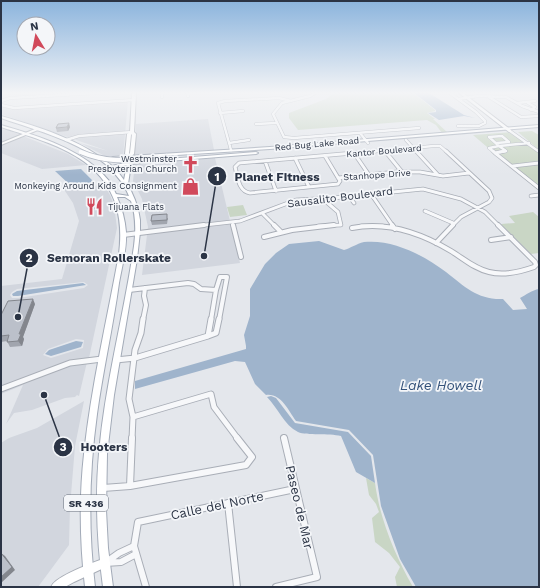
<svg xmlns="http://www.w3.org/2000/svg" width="540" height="588" font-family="'Work Sans',sans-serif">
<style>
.built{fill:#d2d6de;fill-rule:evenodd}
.green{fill:#c9d6c5}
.water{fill:#9fb4cc}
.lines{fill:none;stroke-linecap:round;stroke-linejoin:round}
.street-far4-casing{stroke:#a9aeb7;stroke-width:3.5}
.street-far3-casing{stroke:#a9aeb7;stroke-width:4.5}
.street-far2-casing{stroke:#a9aeb7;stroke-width:6}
.street-far1-casing{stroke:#a9aeb7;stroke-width:7}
.street-casing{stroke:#a9aeb7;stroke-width:8}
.secondary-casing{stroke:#a9aeb7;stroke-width:2}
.primary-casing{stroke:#a3abb8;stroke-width:2}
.street-far4{stroke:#f7f8fa;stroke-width:2.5}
.street-far3{stroke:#f7f8fa;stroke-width:3}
.street-far2{stroke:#f7f8fa;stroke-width:4}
.street-far1{stroke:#f7f8fa;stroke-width:5}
.street{stroke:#f7f8fa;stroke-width:6}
.secondary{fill:#fff;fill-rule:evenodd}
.primary{fill:#fff;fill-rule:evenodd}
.primary-bridge-casing{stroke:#a3abb8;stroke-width:6;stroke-linecap:butt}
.primary-bridge{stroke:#fff;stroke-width:4.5}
.wall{fill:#a1a5ae}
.shaded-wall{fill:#83868d}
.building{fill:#bbc0ca;stroke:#83868d}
.labels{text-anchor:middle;stroke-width:3.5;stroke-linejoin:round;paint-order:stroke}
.far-street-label{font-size:9px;fill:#2b3445;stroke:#f4f6f9}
.far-poi-label{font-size:9px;fill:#2b3445;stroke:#f4f6f9;text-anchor:end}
.shield{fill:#f4f6f9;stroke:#676e7b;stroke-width:1}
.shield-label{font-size:10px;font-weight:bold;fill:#2b3445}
.street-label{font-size:11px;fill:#2b3445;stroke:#f4f6f9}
.near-street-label{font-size:13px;fill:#2b3445;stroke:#f4f6f9}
.near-water-label{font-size:14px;font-style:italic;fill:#34527a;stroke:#f4f6f9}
.leader{fill:none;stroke:#2b3445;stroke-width:1.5}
.callout-dot{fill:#2b3445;stroke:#f4f6f9;stroke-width:1.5}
.mark-label{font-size:12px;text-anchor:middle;font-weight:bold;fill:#fff}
.callout-label{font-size:12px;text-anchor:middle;font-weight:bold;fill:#2b3445;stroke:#f4f6f9;stroke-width:3.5;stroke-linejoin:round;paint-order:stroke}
</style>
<rect width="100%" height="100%" fill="#e4e7ec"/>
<!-- built -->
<path class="built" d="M128 101 123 157 105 156 82 144 69 140 108 151 1 114V106L10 109Z
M208 119 214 150 134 156 136 124Z
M1 128 22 135 1 144Z
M23 136 68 154 86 165 42 169 1 153V145Z
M215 158 240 263 142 275 148 227 142 199 133 181 135 165Z
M104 185 110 195 114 205 117 228 89 358 69 361 1 386V286L62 279 79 221 73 203 63 188ZM84 282 88 285 84 288 18 298H12L10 295 12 292 17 289ZM76 339 84 340 83 348 51 358 43 355 48 349Z
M87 362 79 396 77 395 75 397 65 398 32 410 14 413 6 424 23 385 1 394V391L70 365Z
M84 401 75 446 70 507 69 545 38 587H1V443L9 438 37 428Z"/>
<!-- green -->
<path class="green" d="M334 93H413L435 110V111L427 113 435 119H433L448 133H442L436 125 427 120 298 130 289 118V113L326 99Z
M532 131 539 135V150L518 132Z
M512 132 534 150 539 152V191L473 135Z
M243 205 247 215 230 217 227 207Z
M533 212 539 217V253L531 254 501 224 515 223 509 216Z
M366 478 375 483C380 520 395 555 413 587H397L395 577 400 567 389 553 375 542 372 518 379 512 376 504 369 495Z"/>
<!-- water -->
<path class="water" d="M414 93H429L464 115 475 118 464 116 439 120 428 113 436 112V110Z
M81 169 94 182 70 185 55 171Z
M319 241 344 250C351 248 356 244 364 242 393 239 423 255 446 272 465 287 478 300 503 299L513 310 527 309 520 298C526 295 532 290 539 289V587H416L400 559 381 506 373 455 349 430 296 421C288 410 281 393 266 395L255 384 245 362 235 361 135 389V381L246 349V346L244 335 250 316V289L265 264 276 253 289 244Z
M83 283 86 285 18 296H13L12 294 17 291Z
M76 341 83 342 81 347 51 356 45 354 49 350Z
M271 396 276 398 295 423 348 432 371 456 375 483 356 472 341 436C329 433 307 436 298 432 284 425 278 408 267 397Z"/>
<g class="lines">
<defs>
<path id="street-far4" d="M162 93V97
M187 93 188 96
M315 93 310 96 282 103 273 114 284 137 294 138 419 128
M450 93 476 112 485 121V123L479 126H458
M489 97 521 117 539 116
M458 99 478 96 506 97 522 106 539 112
M1 101 10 98 95 93
M517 103 535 101
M528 103 535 107 531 110
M1 105 14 108 134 100
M220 113 243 111
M256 124 276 123
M510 131 538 151
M360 133 368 143
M66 140 79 136 132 132
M406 140 417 152
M229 143 249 140
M496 143 509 142 502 136 489 137 499 146
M231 150 218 103 225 101 279 98 291 101
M384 150 386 152
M364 152 434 146H440L447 152
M494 152 489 148 499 146
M500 152 506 151 499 146 529 143"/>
<path id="street-far3" d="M385 151 402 172
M416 151 438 175
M446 151 489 191 492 198 489 202 461 217 452 226
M493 151 495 153
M505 151 495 153 539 188
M354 153 369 175
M325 156 340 181 338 184 250 193C238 191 238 177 235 167L239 163 376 151
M295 158 309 187
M265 161 276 191
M513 166 539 163
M338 178 396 172H420L443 176 469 173
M371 194 393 226
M349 196 354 203
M531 196 539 195
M425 211 453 223
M262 213 275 226
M232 222 233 226
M196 226 240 221 296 200 333 198 423 189 461 199 485 212 499 226
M318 226 341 225 338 212 323 199
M361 226H383"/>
<path id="street-far2" d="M233 225 241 257
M274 225 280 231
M392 225 395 229
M352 228C387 221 421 233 451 251 464 259 475 269 489 272 504 276 520 272 534 267L536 265 535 262 498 225
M123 235 204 225
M264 237 292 230 334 225
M491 240 511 237
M436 243 453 225
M129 290 188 283 194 284 201 289 216 290 211 320
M216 290 220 277H227L219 320
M143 320 146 305 144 296 145 288"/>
<path id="street-far1" d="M208 336 216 333 219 319
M116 360 135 358 208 336 211 319
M1 389 70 363 102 359
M133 417 129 399 135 350 141 333 143 319
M132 439 133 417 211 394 214 407 238 439"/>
<path id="street" d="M130 486 132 438
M130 486 246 465 252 457 237 438
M103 488 130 486
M228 503 237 587
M105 563 119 553 134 546
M105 563 121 562 136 554
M146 587 134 546 138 522 295 489
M276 587 317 577 284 438"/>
<path id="secondary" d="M132 93H136L134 132 136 134 134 154 130 157 125 154 127 134 130 132ZM132 134 130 153 129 154 131 135Z
M459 93H463L511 130V132H509Z
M35 129 38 130 1 145V143Z
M105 558 108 560 110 563 108 566 74 582 65 587H51C55 576 93 563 105 558Z"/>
<path id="primary" d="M1 116C39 127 82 140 112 166L129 162 256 152 258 153 256 154 131 164 128 184 135 200 138 209 140 220V232L137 259 114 395 107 454 106 510 108 548 113 587H103C97 542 95 498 99 453 105 383 124 315 134 246 136 230 136 216 131 201L125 197H117C122 208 125 220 126 232 127 249 122 266 119 283 113 327 103 370 97 414 89 472 88 529 95 587H85C80 543 79 498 84 454 91 387 107 320 119 254 121 237 121 222 116 205 100 154 46 142 1 127V125C35 135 72 146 99 170L109 167C79 141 38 131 1 118ZM127 165 124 180 115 168ZM111 169 124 185 129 196 116 194 110 182 101 172Z
M539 125V127L270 149 113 159 111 158 113 157 270 147Z"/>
</defs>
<!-- street-far4 casing -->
<use href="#street-far4" class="street-far4-casing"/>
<!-- street-far3 casing -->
<use href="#street-far3" class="street-far3-casing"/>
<!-- street-far2 casing -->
<use href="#street-far2" class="street-far2-casing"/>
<!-- street-far1 casing -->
<use href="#street-far1" class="street-far1-casing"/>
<!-- street casing -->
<use href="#street" class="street-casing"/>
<!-- secondary casing -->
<use href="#secondary" class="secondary-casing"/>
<!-- primary casing -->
<use href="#primary" class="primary-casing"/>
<!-- street-far4 -->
<use href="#street-far4" class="street-far4"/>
<!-- street-far3 -->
<use href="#street-far3" class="street-far3"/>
<!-- street-far2 -->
<use href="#street-far2" class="street-far2"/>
<!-- street-far1 -->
<use href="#street-far1" class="street-far1"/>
<!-- street -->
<use href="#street" class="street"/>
<!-- secondary -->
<use href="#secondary" class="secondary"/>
<!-- primary -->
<use href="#primary" class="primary"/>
<defs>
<path id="primary-bridge" d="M81 152C104 162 127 161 151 159"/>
</defs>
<!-- primary-bridge casing -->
<use href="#primary-bridge" class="primary-bridge-casing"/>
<!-- primary-bridge -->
<use href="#primary-bridge" class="primary-bridge"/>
</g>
<!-- wall -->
<path class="wall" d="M70 127 68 131 57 132 56 128Z
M101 204V208L89 209 88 207Z
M168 218 167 224 152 225 151 221Z
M35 304 23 337 24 339 22 346 10 347 7 341 1 342V315Z"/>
<!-- shaded-wall -->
<path class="shaded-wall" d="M69 123 70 127 68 131 67 127Z
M33 299 35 304 23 337 24 339 22 346 18 341 19 334Z
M1 553 5 556 15 570 1 583Z"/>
<!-- building -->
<path class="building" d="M69 123 67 127 56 128 58 124Z
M100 202V205L88 207V203Z
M167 214V220L151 221 152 215Z
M33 299 19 334H21L18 341 7 342 9 335 1 336V315L8 301Z
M1 553 12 567 1 577Z"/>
<!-- sky -->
<linearGradient id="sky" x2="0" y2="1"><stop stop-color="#8bb4dd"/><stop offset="0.53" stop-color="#f3f4f6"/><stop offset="1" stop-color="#f3f4f6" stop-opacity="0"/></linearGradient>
<rect width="540" height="175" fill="url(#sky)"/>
<!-- icons -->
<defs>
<symbol id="church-bare" viewBox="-9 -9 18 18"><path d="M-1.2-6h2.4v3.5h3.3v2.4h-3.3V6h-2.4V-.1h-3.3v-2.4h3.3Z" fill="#d1495b" stroke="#f4f6f9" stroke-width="2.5" paint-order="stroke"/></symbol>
<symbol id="shop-bare" viewBox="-9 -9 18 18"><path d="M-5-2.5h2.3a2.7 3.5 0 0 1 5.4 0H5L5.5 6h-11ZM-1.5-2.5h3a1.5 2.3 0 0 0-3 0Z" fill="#d1495b" stroke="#f4f6f9" stroke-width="2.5" paint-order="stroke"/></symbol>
<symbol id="restaurant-bare" viewBox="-9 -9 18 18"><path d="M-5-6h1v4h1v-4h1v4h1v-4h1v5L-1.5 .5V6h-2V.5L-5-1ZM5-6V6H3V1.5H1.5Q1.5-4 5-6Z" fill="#d1495b" stroke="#f4f6f9" stroke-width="2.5" paint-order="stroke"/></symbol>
</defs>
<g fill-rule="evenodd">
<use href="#church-bare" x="178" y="152" width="25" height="25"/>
<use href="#shop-bare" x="178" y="174" width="25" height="25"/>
<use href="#restaurant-bare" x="82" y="194" width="25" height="25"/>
</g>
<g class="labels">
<!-- far-street labels -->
<g class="far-street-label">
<text transform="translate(317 144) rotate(-5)" y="3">Red Bug Lake Road</text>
<text transform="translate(384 151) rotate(-5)" y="3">Kantor Boulevard</text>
<text transform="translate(377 175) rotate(-4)" y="3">Stanhope Drive</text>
</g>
<!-- far-poi labels -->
<g class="far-poi-label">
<text x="177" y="162">Westminster<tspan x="177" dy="10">Presbyterian Church</tspan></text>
<text x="177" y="189">Monkeying Around Kids Consignment</text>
<text x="108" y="210" text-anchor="start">Tijuana Flats</text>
</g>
<!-- shield labels -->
<rect class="shield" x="64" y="495" width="44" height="16" rx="3"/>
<g class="shield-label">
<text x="86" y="507">SR 436</text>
</g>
<!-- street labels -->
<g class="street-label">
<text transform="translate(340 197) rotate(-7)" y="4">Sausalito Boulevard</text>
</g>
<!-- near-street labels -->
<g class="near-street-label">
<text transform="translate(217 505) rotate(-12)" y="5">Calle del Norte</text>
<text transform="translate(300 507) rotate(77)" y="5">Paseo de Mar</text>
</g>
<!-- near-water labels -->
<g class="near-water-label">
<text x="441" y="390">Lake Howell</text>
</g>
</g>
<!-- callouts -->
<path class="leader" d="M204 256L217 176M18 317L29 258M44 395L63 447"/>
<g class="callout-dot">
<circle cx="204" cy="256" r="4"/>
<circle cx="18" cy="317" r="4"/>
<circle cx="44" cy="395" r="4"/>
<circle cx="217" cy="176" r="10"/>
<circle cx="29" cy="258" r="10"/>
<circle cx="63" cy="447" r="10"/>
</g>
<g class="mark-label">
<text x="217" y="181">1</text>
<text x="29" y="262">2</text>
<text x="63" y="451">3</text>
</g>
<g class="callout-label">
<text x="277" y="181">Planet Fitness</text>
<text x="109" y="262">Semoran Rollerskate</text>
<text x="104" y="451">Hooters</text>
</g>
<!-- border -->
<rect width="540" height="588" fill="none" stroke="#2b3445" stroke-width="4"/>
<!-- north arrow -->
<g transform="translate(36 36) rotate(350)"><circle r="19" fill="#f4f6f9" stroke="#a4a8b1"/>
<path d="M0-3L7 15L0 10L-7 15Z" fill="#d1495b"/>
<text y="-6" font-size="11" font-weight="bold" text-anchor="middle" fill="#2b3445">N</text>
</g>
</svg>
